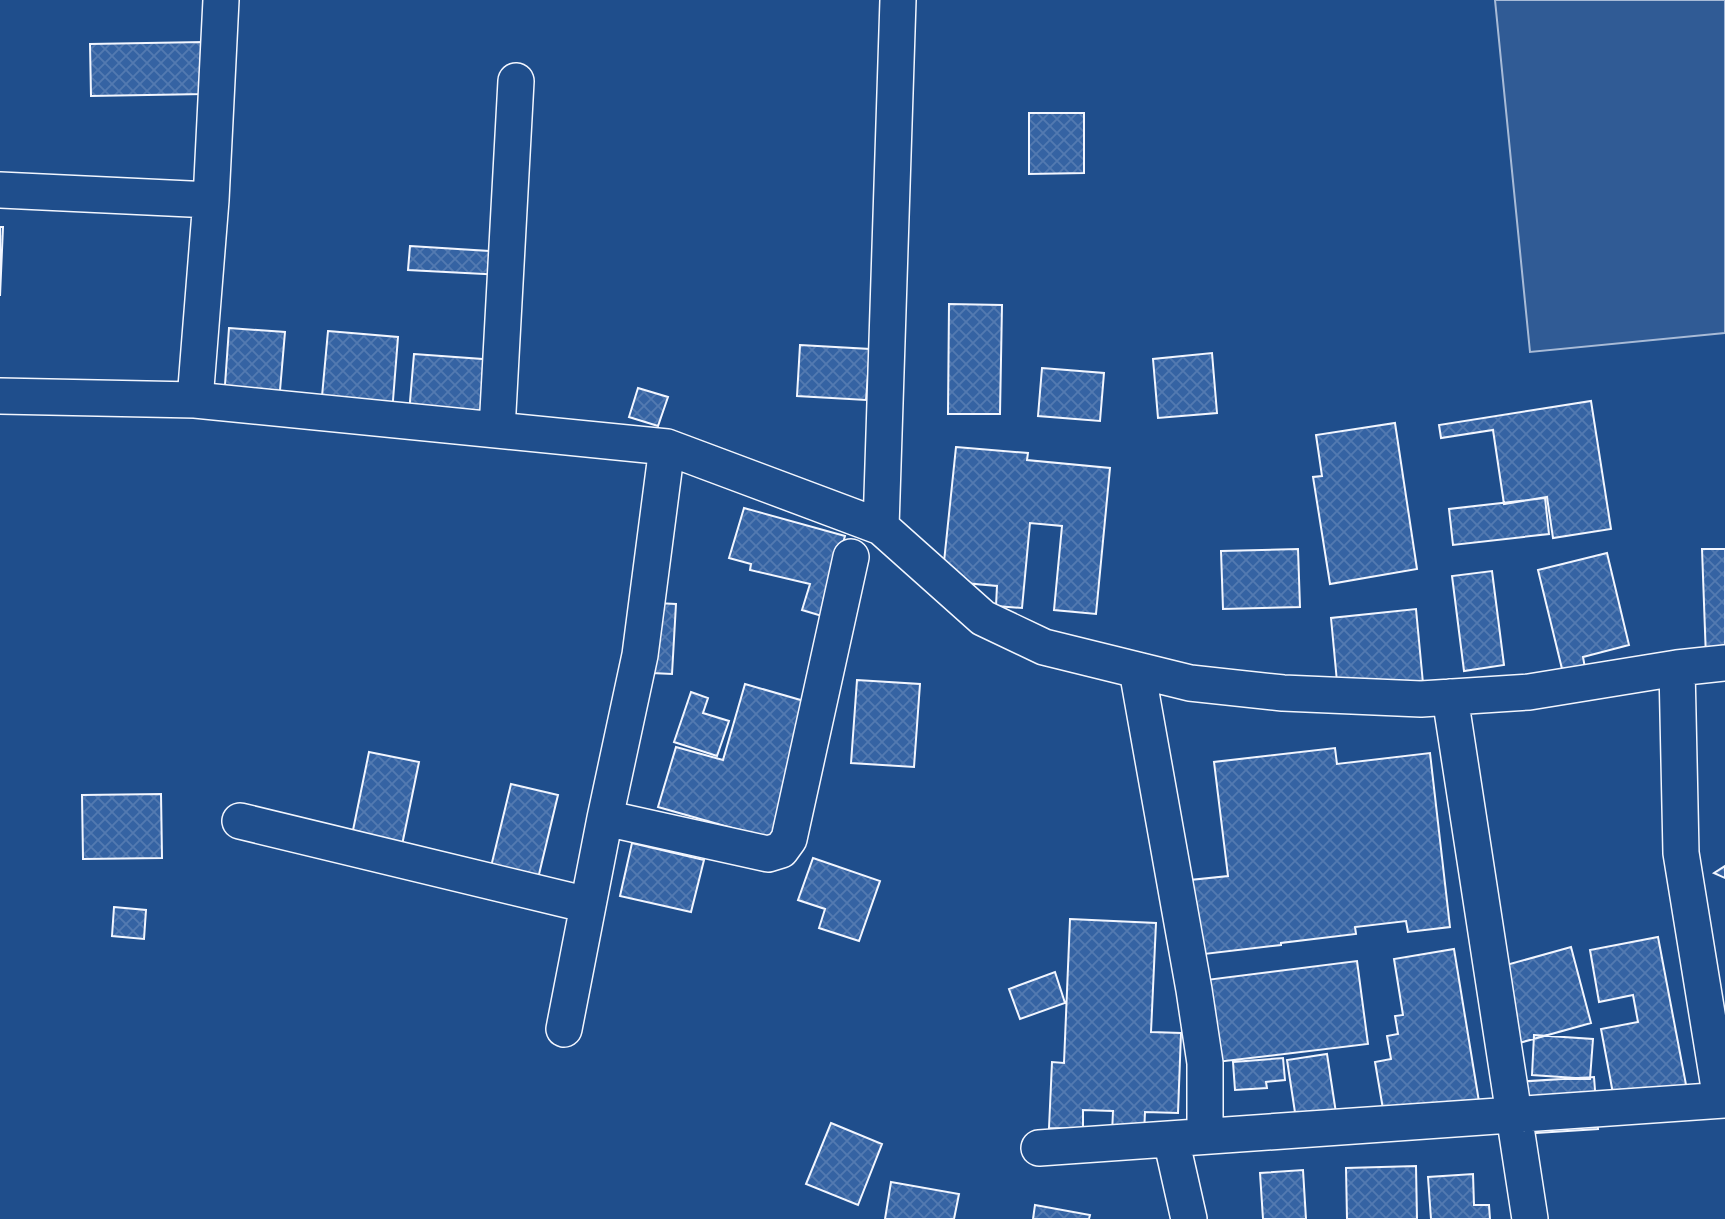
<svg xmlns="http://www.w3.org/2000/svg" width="1725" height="1219" font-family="Montserrat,sans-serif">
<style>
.built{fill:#305b95;stroke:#a8bbd7;stroke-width:2}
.building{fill:url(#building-cross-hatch);stroke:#f2f6ff;stroke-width:2}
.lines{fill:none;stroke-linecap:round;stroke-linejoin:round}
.minor-casing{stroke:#f2f6ff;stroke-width:38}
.minor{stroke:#1f4e8c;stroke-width:35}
</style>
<defs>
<pattern id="building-cross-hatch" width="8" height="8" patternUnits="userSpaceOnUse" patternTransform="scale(1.75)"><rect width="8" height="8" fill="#3563a3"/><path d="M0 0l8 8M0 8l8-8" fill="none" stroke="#537ab1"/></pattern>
</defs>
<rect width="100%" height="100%" fill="#1f4e8c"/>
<!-- built -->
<path class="built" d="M1495 0H1725V333L1530 352Z"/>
<!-- building -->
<path class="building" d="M203 42 204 94 91 96 90 44Z
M1029 113H1084V173L1029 174Z
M0 227H3L0 296Z
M410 246 505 252 503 275 408 270Z
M949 304 1002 305 1000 414H948Z
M229 328 285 332 279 402 224 399Z
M328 331 398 337 392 413 321 407Z
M800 345 870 349 866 400 797 396Z
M1212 353 1217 413 1158 418 1153 359Z
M414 354 496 360 492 419 409 413Z
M1042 368 1104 373 1100 421 1038 416Z
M638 388 668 397 658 426 629 417Z
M1591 401 1611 529 1553 538 1547 497 1504 504 1493 430 1441 438 1439 425Z
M1395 423 1417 569 1330 584 1313 477 1322 476 1316 435Z
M956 447 1028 453 1027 460 1110 468 1096 614 1054 610 1062 526 1030 523 1022 608 996 606 997 586 942 581Z
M1545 498 1549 534 1453 545 1449 509Z
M744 508 845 536 822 616 802 610 810 584 750 570 751 564 729 558Z
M1298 549 1300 607 1223 609 1221 551Z
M1702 549H1725V657L1706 658Z
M1607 553 1629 645 1583 657 1585 668 1563 673 1538 570Z
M1492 571 1504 665 1464 671 1452 576Z
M656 603 676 604 672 674 652 673Z
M1416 609 1424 694 1339 703 1331 618Z
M857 680 920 684 914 767 851 763Z
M745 684 818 705 778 841 658 807 676 747 723 760Z
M691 692 708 698 703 713 729 721 717 756 674 742Z
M1335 748 1337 764 1430 753 1450 927 1408 932 1406 921 1355 927 1356 934 1281 943V945L1179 957 1171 882 1228 876 1214 762Z
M369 752 419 762 401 850 351 840Z
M511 784 558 795 535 891 488 879Z
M161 794 162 858 83 859 82 795Z
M632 843 704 860 691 912 620 896Z
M813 858 880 881 859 941 819 928 825 909 798 900Z
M1725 866V878L1714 873Z
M114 907 146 910 144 939 112 936Z
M1070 919 1156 923 1151 1032 1181 1033 1178 1113 1145 1112 1144 1135 1112 1134 1113 1111 1083 1110V1129L1049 1128 1052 1062 1064 1063Z
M1658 937 1691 1111 1614 1099 1601 1029 1638 1022 1633 995 1599 1002 1590 950Z
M1571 947 1591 1023 1512 1045 1492 969Z
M1454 949 1482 1120 1384 1115 1375 1062 1391 1059 1387 1036 1398 1034 1395 1016 1403 1015 1394 959Z
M1357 961 1368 1044 1208 1063 1198 981Z
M1055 972 1065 1003 1020 1019 1009 989Z
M1534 1035 1593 1039 1590 1079 1532 1075Z
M1327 1054 1338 1126 1298 1132 1287 1060Z
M1283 1058 1285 1080 1266 1082 1267 1088 1235 1090 1233 1062Z
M1594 1077 1598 1129 1537 1133 1535 1108 1514 1082Z
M831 1123 882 1144 858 1205 806 1184Z
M1416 1166 1417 1219H1347L1346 1168Z
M1303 1170 1306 1219H1263L1260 1173Z
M1473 1174 1474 1205H1489L1490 1219H1431L1428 1177Z
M891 1182 959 1194 954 1219H885Z
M1035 1205 1090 1215 1089 1219H1033Z"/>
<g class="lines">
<defs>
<path id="minor" d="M0 190 211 200
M0 396 195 400 667 447 881 527 983 618 1044 647 1190 683 1283 693 1421 699 1529 692 1677 668 1725 663
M195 400 211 200 221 0
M497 430 516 81
M881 527 898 0
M1677 668 1681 853 1721 1100
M1137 670 1194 990 1205 1063V1136
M1450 697 1530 1219
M605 818 768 854 781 850 789 839 851 557
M240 821 588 905
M564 1029 605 818 640 655 667 447
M1171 1139 1189 1219
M1039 1148 1725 1100"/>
</defs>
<!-- minor casing -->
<use href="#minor" class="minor-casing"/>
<!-- minor -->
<use href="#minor" class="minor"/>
</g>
</svg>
